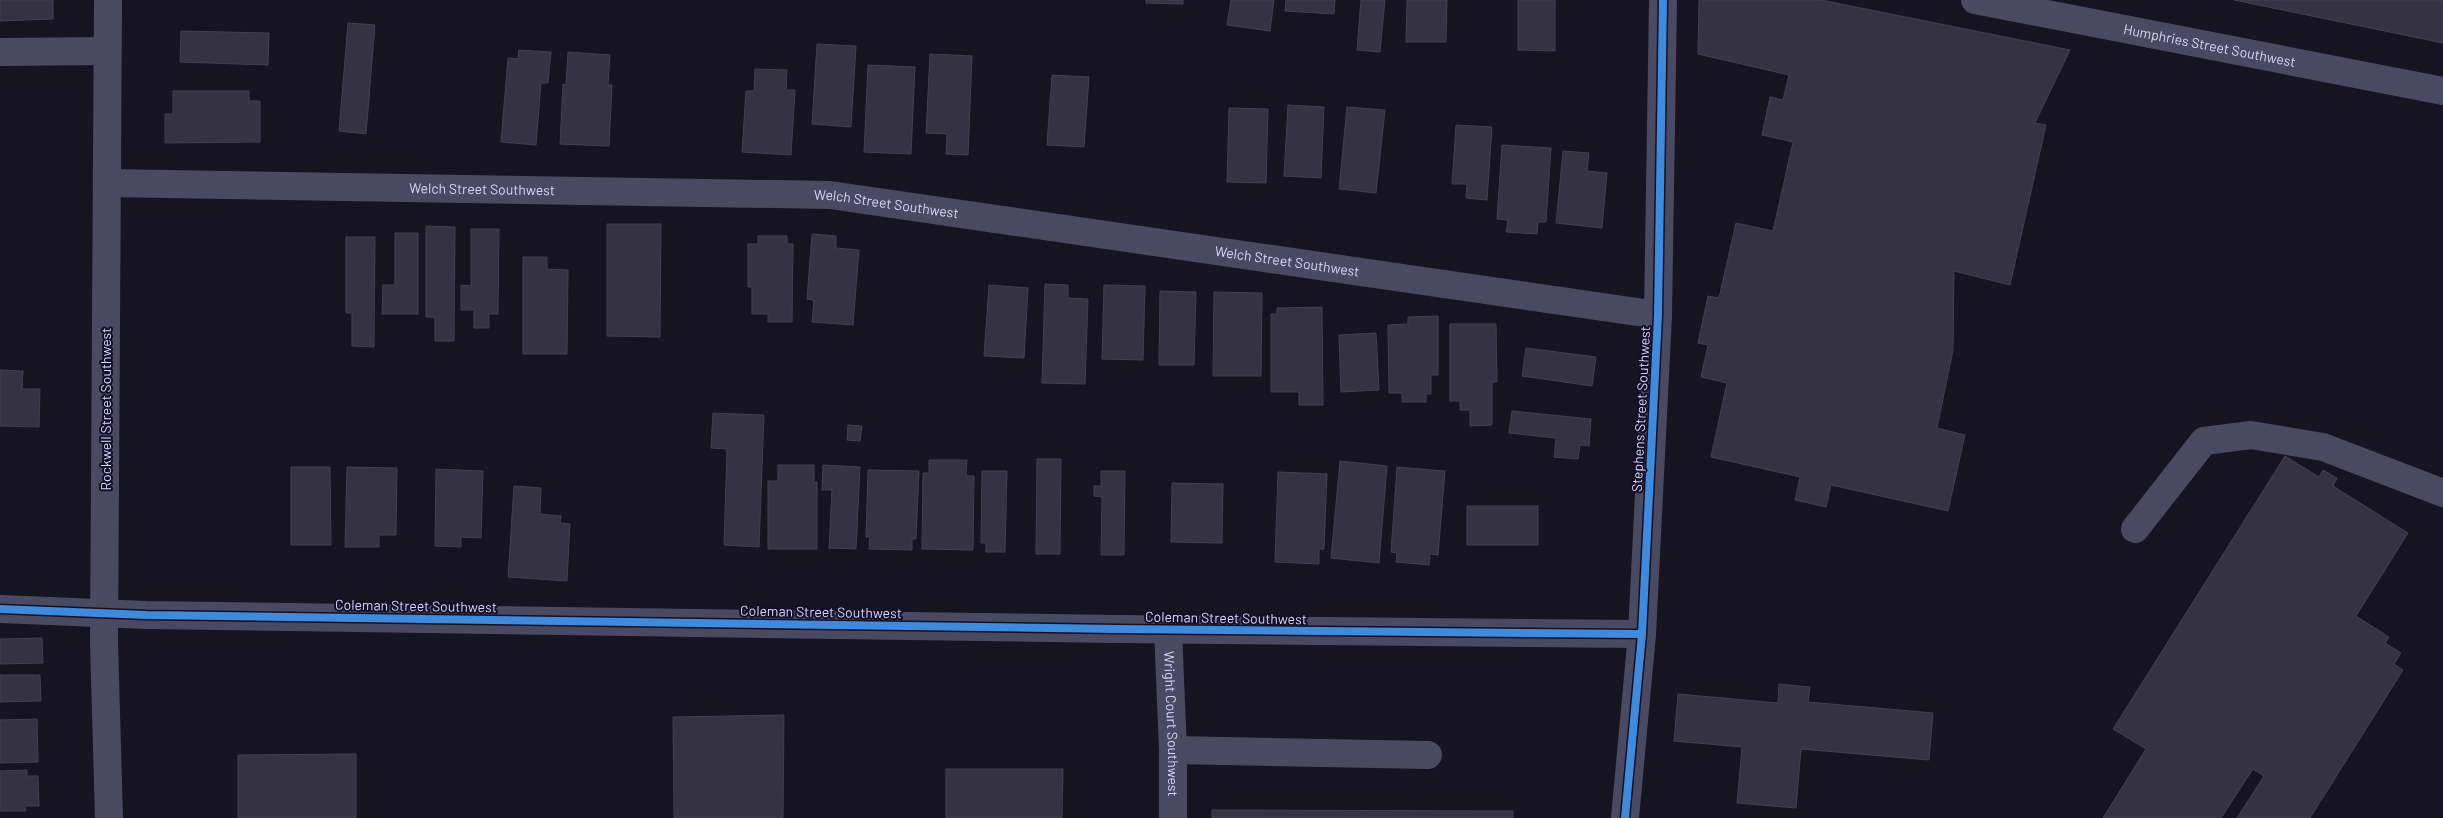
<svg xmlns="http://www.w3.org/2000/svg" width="2443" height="818" font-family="Barlow,sans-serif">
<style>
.building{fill:#343243;stroke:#433f54}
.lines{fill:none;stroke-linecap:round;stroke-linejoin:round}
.minor{stroke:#4a4962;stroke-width:28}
.cycleway-casing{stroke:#130f26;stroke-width:11}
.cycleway{stroke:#408adc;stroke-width:8}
.labels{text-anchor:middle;stroke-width:4;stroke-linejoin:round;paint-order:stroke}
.street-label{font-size:14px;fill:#d9d4ff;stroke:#130f26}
</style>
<rect width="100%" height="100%" fill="#161421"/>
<!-- building -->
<path class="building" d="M0 0H53V19L0 21Z
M1146 0H1183V4L1146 3Z
M1231 0H1274L1270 31 1227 25Z
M1286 0H1335L1334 14 1285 11Z
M1361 0H1385L1380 52 1357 50Z
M1407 0H1447L1446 42H1406Z
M1518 0H1555V51L1518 50Z
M1699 0H1821L2070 50 2035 123 2046 125 2010 285 1954 271 1953 350 1937 428 1965 435 1948 511 1831 485 1826 507 1795 500 1800 477 1711 457 1727 383 1701 377 1708 345 1698 343 1708 296 1719 298 1736 223 1773 231 1793 142 1762 135 1770 97 1783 100 1789 75 1698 54Z
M2234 0H2443V43Z
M348 23 375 25 366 134 339 131Z
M181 31 269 33 268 65 180 62Z
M817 44 856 46 851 127 812 124Z
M519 50 551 52 548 83H541L536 145 501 142 508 58 518 59Z
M568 52 610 55 608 85H612L609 146 560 144 563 84 566 85Z
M930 54 972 56 968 155 946 154 947 134 926 133Z
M868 65 915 67 911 154 864 152Z
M755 69 787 70 786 90H795L791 155 742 152 746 91H754Z
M1052 75 1089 77 1084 147 1047 145Z
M173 91H249V101H260V142L165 143V114H173Z
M1288 105 1324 107 1321 178 1284 176Z
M1347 107 1385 110 1376 193 1339 189Z
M1229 108 1268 109 1266 183 1227 182Z
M1456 125 1492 127 1487 200 1466 198 1467 184H1452Z
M1502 145 1551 148 1546 222H1538L1537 234 1506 232 1508 220 1497 219Z
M1563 151 1589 153 1587 171 1607 173 1602 228 1556 223Z
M607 224H661L660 337 607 336Z
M426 226 455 227 454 341H435V317H426Z
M471 229H499L498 314H489V328H474V310H461V285L471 286Z
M395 233H418V314H382L383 285H395Z
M812 234 836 236V248L859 250 853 325 812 322 814 300 807 299Z
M758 236H787V244H793L792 322H768V314H752V287H748V244H758Z
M346 237H375L374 347 352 346V313H346Z
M523 257H547V269L568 270 567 354H523Z
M1045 284 1068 285V298L1088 299 1085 384 1042 383Z
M989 285 1028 288 1024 358 984 356Z
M1104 285 1145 286 1143 360 1102 359Z
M1160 291 1196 292 1194 365H1159Z
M1214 292 1262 293 1261 376H1213Z
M1322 307 1323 405H1299V392H1271V314H1277V308Z
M1438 316V375H1431V394H1426V402H1402V393H1389L1388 325 1408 324V317Z
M1450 324H1496L1497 382H1492V425L1470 426V410H1460V401H1450Z
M1376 333 1379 390 1341 392 1339 335Z
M1526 348 1596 357 1592 386 1522 376Z
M0 370 23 371 22 389H40L39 427 0 426Z
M1512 411 1591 419 1589 446 1580 445 1578 459 1554 457 1556 438 1509 433Z
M713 413 764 415 759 547 724 545 727 449 711 448Z
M848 425 862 426 860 441 847 440Z
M2285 456 2319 477 2323 470 2337 478 2333 486 2408 533 2356 616 2389 637 2385 643 2401 653 2394 664 2403 670 2310 818H2237L2264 776 2253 769 2221 818H2103L2146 749 2113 729Z
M1037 459H1061L1060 554H1036Z
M929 460H967L966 476H974L973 550 922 549 923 473H929Z
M1340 461 1387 466 1379 563 1331 558Z
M778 465H814V482H817V549H768V481H778Z
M823 465 860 467 856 549 829 548 832 490H822Z
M291 467H330L331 545H291Z
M347 467 397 468 396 535H379V547H345Z
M1397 467 1445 471 1438 555 1430 554 1429 565 1396 562 1397 553 1391 552Z
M436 469 483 471 481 538 461 537V547L435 546Z
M868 470 919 471 916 539H912V550L869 549 870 537H866Z
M982 471H1007L1005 552H986V543H981Z
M1101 471H1125L1124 555H1101L1102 497 1094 496V486H1101Z
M1278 472 1327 474 1324 549H1319V564L1275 562Z
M1172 483 1223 484 1222 543 1171 542Z
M514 486 541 488 540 514 561 516 560 523 570 524 567 581 508 577Z
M1467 506H1538V545H1467Z
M42 638 43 663 0 664V639Z
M0 675H40L41 701 0 702Z
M1779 684 1810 687 1808 702 1933 713 1929 760 1801 749 1796 808 1737 803 1742 747 1674 741 1678 694 1778 703Z
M784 715 783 818H674L673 717Z
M37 719 38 762 0 763V720Z
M356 754V818H238V755Z
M946 769H1063L1062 818H946Z
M27 770V776H38L39 806H25L26 811H0V771Z
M1212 810 1513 811V818H1212Z"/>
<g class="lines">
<!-- minor -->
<g class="minor">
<path d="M108 0 104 643 109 818"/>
<path id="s1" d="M1975 0 2443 91"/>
<path d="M0 52 107 51"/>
<path id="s2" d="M107 183 830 195 1658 315"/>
<path d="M2135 529 2204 441 2251 435 2323 447 2443 493"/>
<path d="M0 609 146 615 1117 629 1642 634"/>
<path id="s3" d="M1168 630 1173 750V818"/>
<path d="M1173 750 1428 755"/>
<path d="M1625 818 1642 634 1658 315 1663 0"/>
</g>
<defs>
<path id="cycleway" d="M0 609 146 615 1117 629 1642 634
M1625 818 1642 634 1658 315 1663 0"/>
</defs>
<!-- cycleway casing -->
<use href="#cycleway" class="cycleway-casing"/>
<!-- cycleway -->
<use href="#cycleway" class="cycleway"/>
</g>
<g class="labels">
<!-- street labels -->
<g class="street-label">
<text dy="5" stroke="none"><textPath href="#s1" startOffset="239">Humphries Street Southwest</textPath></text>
<text dy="5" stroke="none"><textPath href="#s2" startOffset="375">Welch Street Southwest</textPath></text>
<text dy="5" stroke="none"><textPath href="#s2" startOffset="780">Welch Street Southwest</textPath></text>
<text dy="5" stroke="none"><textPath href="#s2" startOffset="1185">Welch Street Southwest</textPath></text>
<text transform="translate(106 409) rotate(-90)" y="5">Rockwell Street Southwest</text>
<text transform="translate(1641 409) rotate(-87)" y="5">Stephens Street Southwest</text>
<text transform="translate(416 606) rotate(1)" y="5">Coleman Street Southwest</text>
<text transform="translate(821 612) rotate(1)" y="5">Coleman Street Southwest</text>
<text transform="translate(1226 618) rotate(1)" y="5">Coleman Street Southwest</text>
<text dy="5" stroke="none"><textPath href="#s3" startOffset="94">Wright Court Southwest</textPath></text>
</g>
</g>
</svg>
